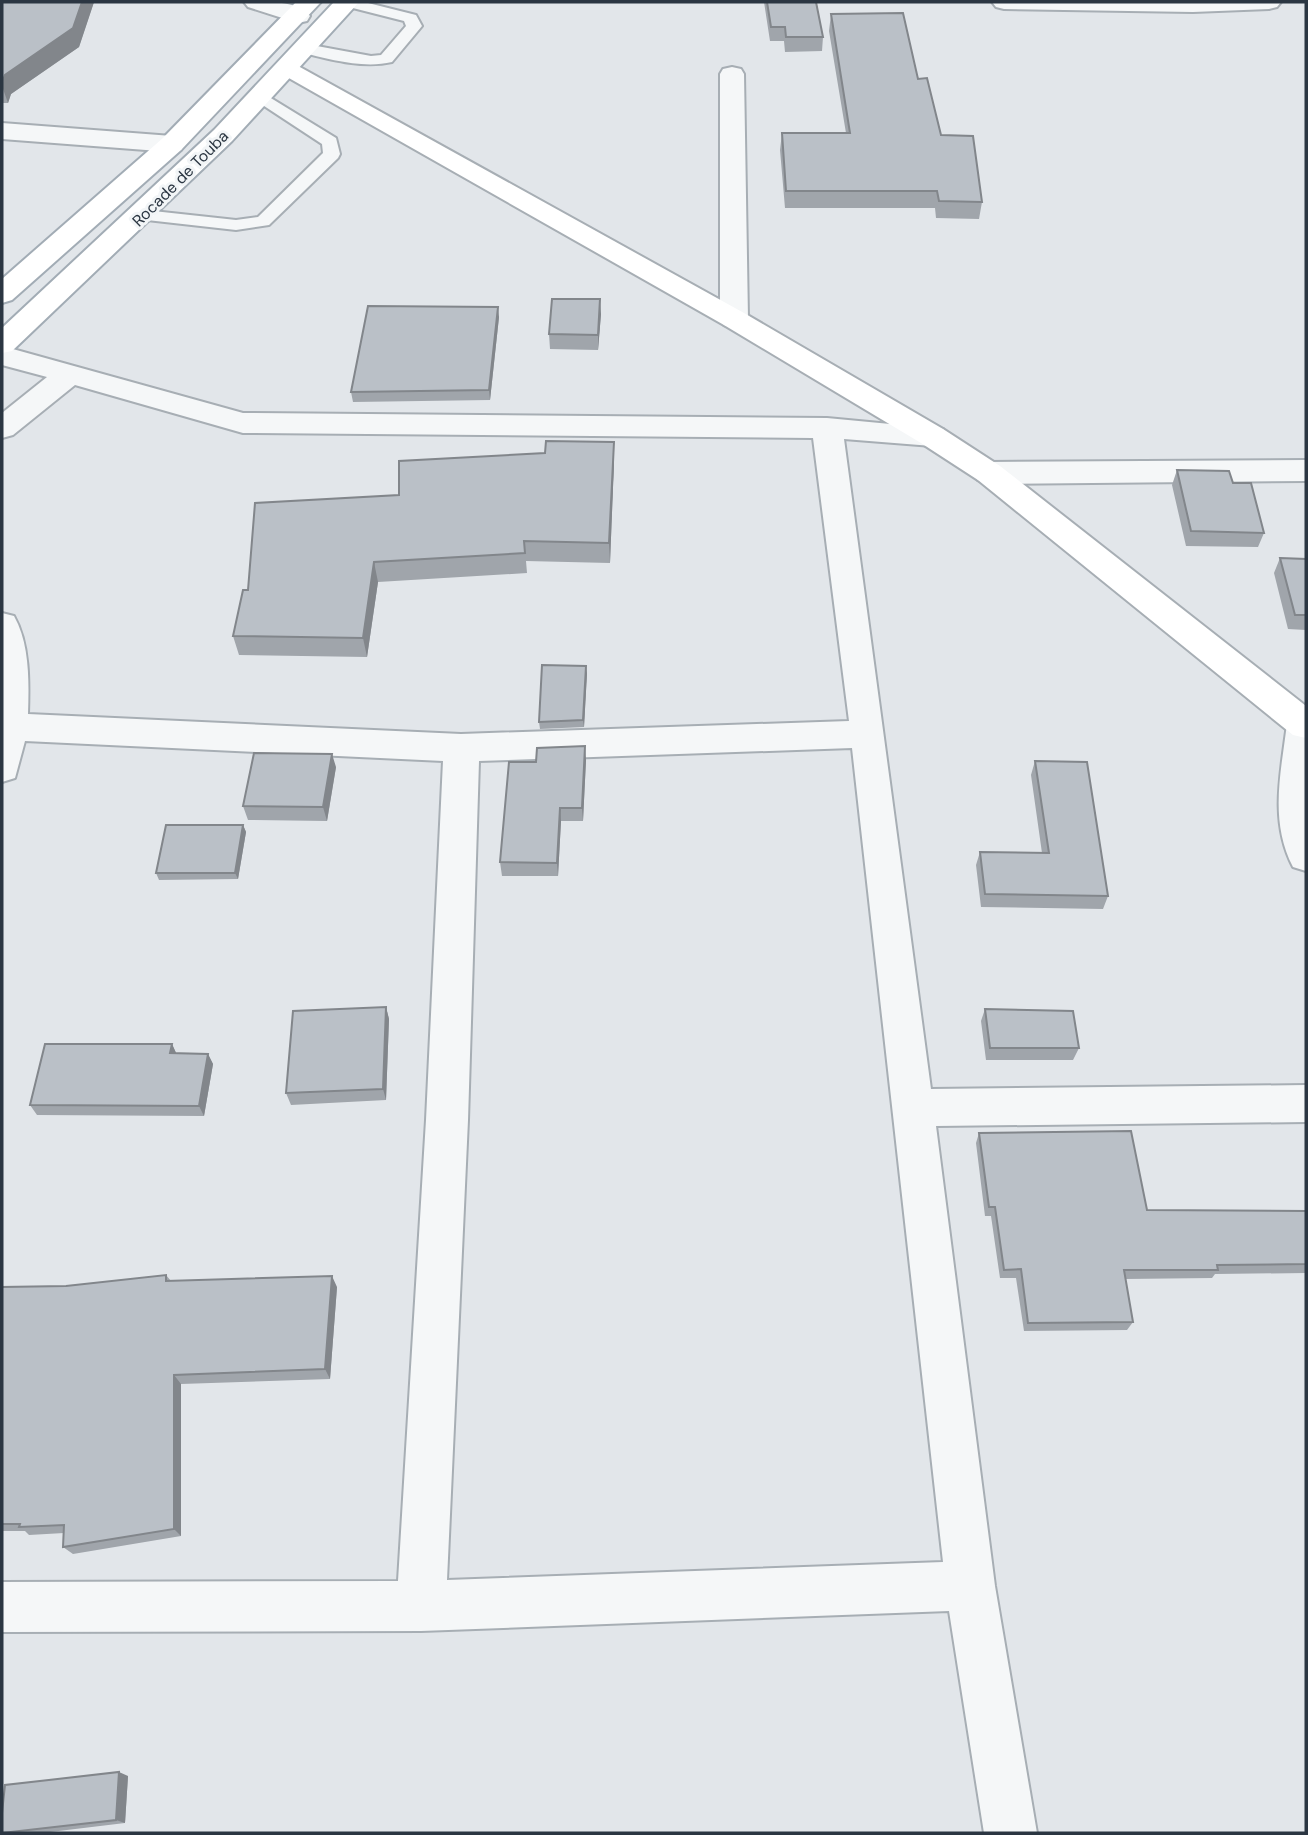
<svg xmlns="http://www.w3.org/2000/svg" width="1308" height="1835" font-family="'DM Sans',sans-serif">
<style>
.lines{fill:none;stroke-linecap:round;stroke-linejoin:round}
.service-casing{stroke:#a7aeb4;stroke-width:4}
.minor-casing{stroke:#a7aeb4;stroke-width:4}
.tertiary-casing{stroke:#a7aeb4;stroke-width:4}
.secondary-casing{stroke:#a7aeb4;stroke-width:4}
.primary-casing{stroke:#a2acb5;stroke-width:4}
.service{fill:#f5f7f8;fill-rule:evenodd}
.minor{fill:#f5f7f8;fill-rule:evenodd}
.tertiary{fill:#f5f7f8;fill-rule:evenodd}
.secondary{fill:#fff;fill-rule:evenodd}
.primary{fill:#fff;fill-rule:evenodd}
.wall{fill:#a0a5ab}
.shaded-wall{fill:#82868b}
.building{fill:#bac0c7;stroke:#82868b;stroke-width:2}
.labels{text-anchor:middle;stroke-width:6;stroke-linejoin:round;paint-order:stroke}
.far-street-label{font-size:16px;fill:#2b3642;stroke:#f2f5f7}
</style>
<rect width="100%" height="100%" fill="#e2e6ea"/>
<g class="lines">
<defs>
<path id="service" d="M338 2H364L416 15 422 26 392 62C363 69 328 59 300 52L298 49 306 44 371 56 381 55 406 26 404 21 341 5Z
M261 92 336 138 340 154 338 158 269 225 236 230 138 219 135 215 144 210 236 220 258 217 323 153 322 144 255 100V94Z"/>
<path id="minor" d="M244 2C263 1 298 0 310 16L307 21 298 23 248 7Z
M732 67 741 69 744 74 748 319 744 325 734 328 724 325 720 319V74L723 69Z
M2 123 172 136 181 138 185 144 181 150 172 152 2 139Z
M2 346 243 413 827 418 943 429 947 436 943 443 932 446 844 439 931 1089 1306 1085V1122L936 1126 995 1586 1037 1833H984L949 1611 421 1631 2 1632V1582L398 1581 426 1120 443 761 25 741 15 778 2 782V613L14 616C30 644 29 683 28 714L461 734 849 721 813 438 243 433 75 385 13 435 2 438V413L47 377 2 365ZM852 748 943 1562 447 1580 468 1120 479 761Z
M1306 460V481L989 484 978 480 973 473 978 466 989 462Z
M1305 711H1306V871L1293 867C1269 821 1281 772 1287 724L1292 714Z"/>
<path id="tertiary" d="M992 2H1281L1277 7 1269 9 1193 12 1004 9 996 7Z"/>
<path id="secondary" d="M289 61 744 313 943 429 1000 466 1306 706V738L1293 735 978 480 921 443 724 325 280 73 277 68 280 63Z"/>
<path id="primary" d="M296 2H321L181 150 12 300 2 303V279L163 138Z
M334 2H359L232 141 12 351 2 353V328L214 130Z"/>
</defs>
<!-- service casing -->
<use href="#service" class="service-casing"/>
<!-- minor casing -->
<use href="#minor" class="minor-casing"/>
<!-- tertiary casing -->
<use href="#tertiary" class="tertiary-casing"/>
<!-- secondary casing -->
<use href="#secondary" class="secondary-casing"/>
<!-- primary casing -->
<use href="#primary" class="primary-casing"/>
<!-- service -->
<use href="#service" class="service"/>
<!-- minor -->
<use href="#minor" class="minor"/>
<!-- tertiary -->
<use href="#tertiary" class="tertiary"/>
<!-- secondary -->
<use href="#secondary" class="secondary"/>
<!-- primary -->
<use href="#primary" class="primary"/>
</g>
<!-- wall -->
<path class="wall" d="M2 2H94L79 47 11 94 8 103H2Z
M764 2H816L823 37 822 51 785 52 784 41H770Z
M831 14 918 79 941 135 982 202 979 219 936 218 935 208H785L780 150 782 133H846L829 31Z
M601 314 598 350 550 349 549 334Z
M499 317 490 400 353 402 351 392Z
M614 462 610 563 526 561 527 573 378 582 367 657 239 655 233 636 399 495Z
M1177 470 1233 483 1264 533 1258 547 1186 546 1172 485Z
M1280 558 1306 559V630L1288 629 1274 573Z
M587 673 584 727 540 729 539 722Z
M586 760 583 821H561L558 876H502L500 862 536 762Z
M1035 761 1108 896 1103 909 981 907 976 865 980 852 1042 853 1031 775Z
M336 767 327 821 248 820 243 806Z
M243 825 246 832 238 879 159 880 156 873Z
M386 1007 389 1019 386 1100 291 1105 286 1093Z
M985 1009 1079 1048 1073 1060H986L981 1021Z
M172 1044 176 1053 208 1054 213 1064 204 1116 37 1115 30 1105Z
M979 1133 1147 1210 1306 1211V1273L1215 1274 1212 1278 1125 1279 1133 1322 1127 1330 1024 1331 1016 1278H1000L991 1216H985L976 1143Z
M166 1275 171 1281 337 1287 330 1379 181 1384V1536L73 1554 63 1547 64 1533 29 1535 25 1531H2V1287L66 1286Z
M128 1776 125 1823 42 1833H2Z"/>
<!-- shaded-wall -->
<path class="shaded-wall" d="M82 2H94L79 47 11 94 8 103 2 86 5 75Z
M600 299 601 314 598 350V335Z
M498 307 499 317 490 400 489 390Z
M614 442V462L610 563 609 543Z
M374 562 378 582 367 657 363 638Z
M586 666 587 673 584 727 583 720Z
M585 746 586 760 583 821 582 808Z
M332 754 336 767 327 821 323 807Z
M560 808 561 821 558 876 557 863Z
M243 825 246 832 238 879 235 873Z
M386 1007 389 1019 386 1100 383 1089Z
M172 1044 177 1055 170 1053Z
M208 1054 213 1064 204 1116 199 1106Z
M332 1276 337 1287 330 1379 325 1369Z
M174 1375 181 1384V1536L174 1529Z
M119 1772 128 1776 125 1823 116 1820Z"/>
<!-- building -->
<path class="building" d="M2 2H82L73 28 5 75 2 83Z
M767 2H816L823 37H786L785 27H771Z
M903 13 918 79 927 78 941 135 973 136 982 202 939 201 937 191H786L782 133H850L831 14Z
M552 299H600L598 335 549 334Z
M368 306 498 307 489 390 351 392Z
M546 441 614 442 609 543 524 541 525 553 374 562 363 638 233 636 243 590H248L255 503 399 495V461L545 453Z
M1177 470 1229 471 1233 483H1251L1264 533 1191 531Z
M1280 558 1306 559V615H1295Z
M542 665 586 666 583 720 539 722Z
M585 746 582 808H560L557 863 500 862 509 762H536L537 748Z
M254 753 332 754 323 807 243 806Z
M1035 761 1087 762 1108 896 985 894 980 852 1049 853Z
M166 825H243L235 873H156Z
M386 1007 383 1089 286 1093 293 1011Z
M985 1009 1073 1011 1079 1048H990Z
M45 1044H172L170 1053 208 1054 199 1106 30 1105Z
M1131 1131 1147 1210 1306 1211V1264L1217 1265 1218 1270H1124L1133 1322 1028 1323 1021 1269 1004 1270 995 1207H989L979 1133Z
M166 1275V1281L332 1276 325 1369 174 1375V1529L63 1547 64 1525 19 1527 20 1524H2V1287L66 1286Z
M119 1772 116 1820 2 1833V1813L5 1785Z"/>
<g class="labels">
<!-- far-street labels -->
<g class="far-street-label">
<text transform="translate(180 178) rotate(-45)" y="6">Rocade de Touba</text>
</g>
</g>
<!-- border -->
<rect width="1308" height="1835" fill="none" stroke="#2b3642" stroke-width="7"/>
</svg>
